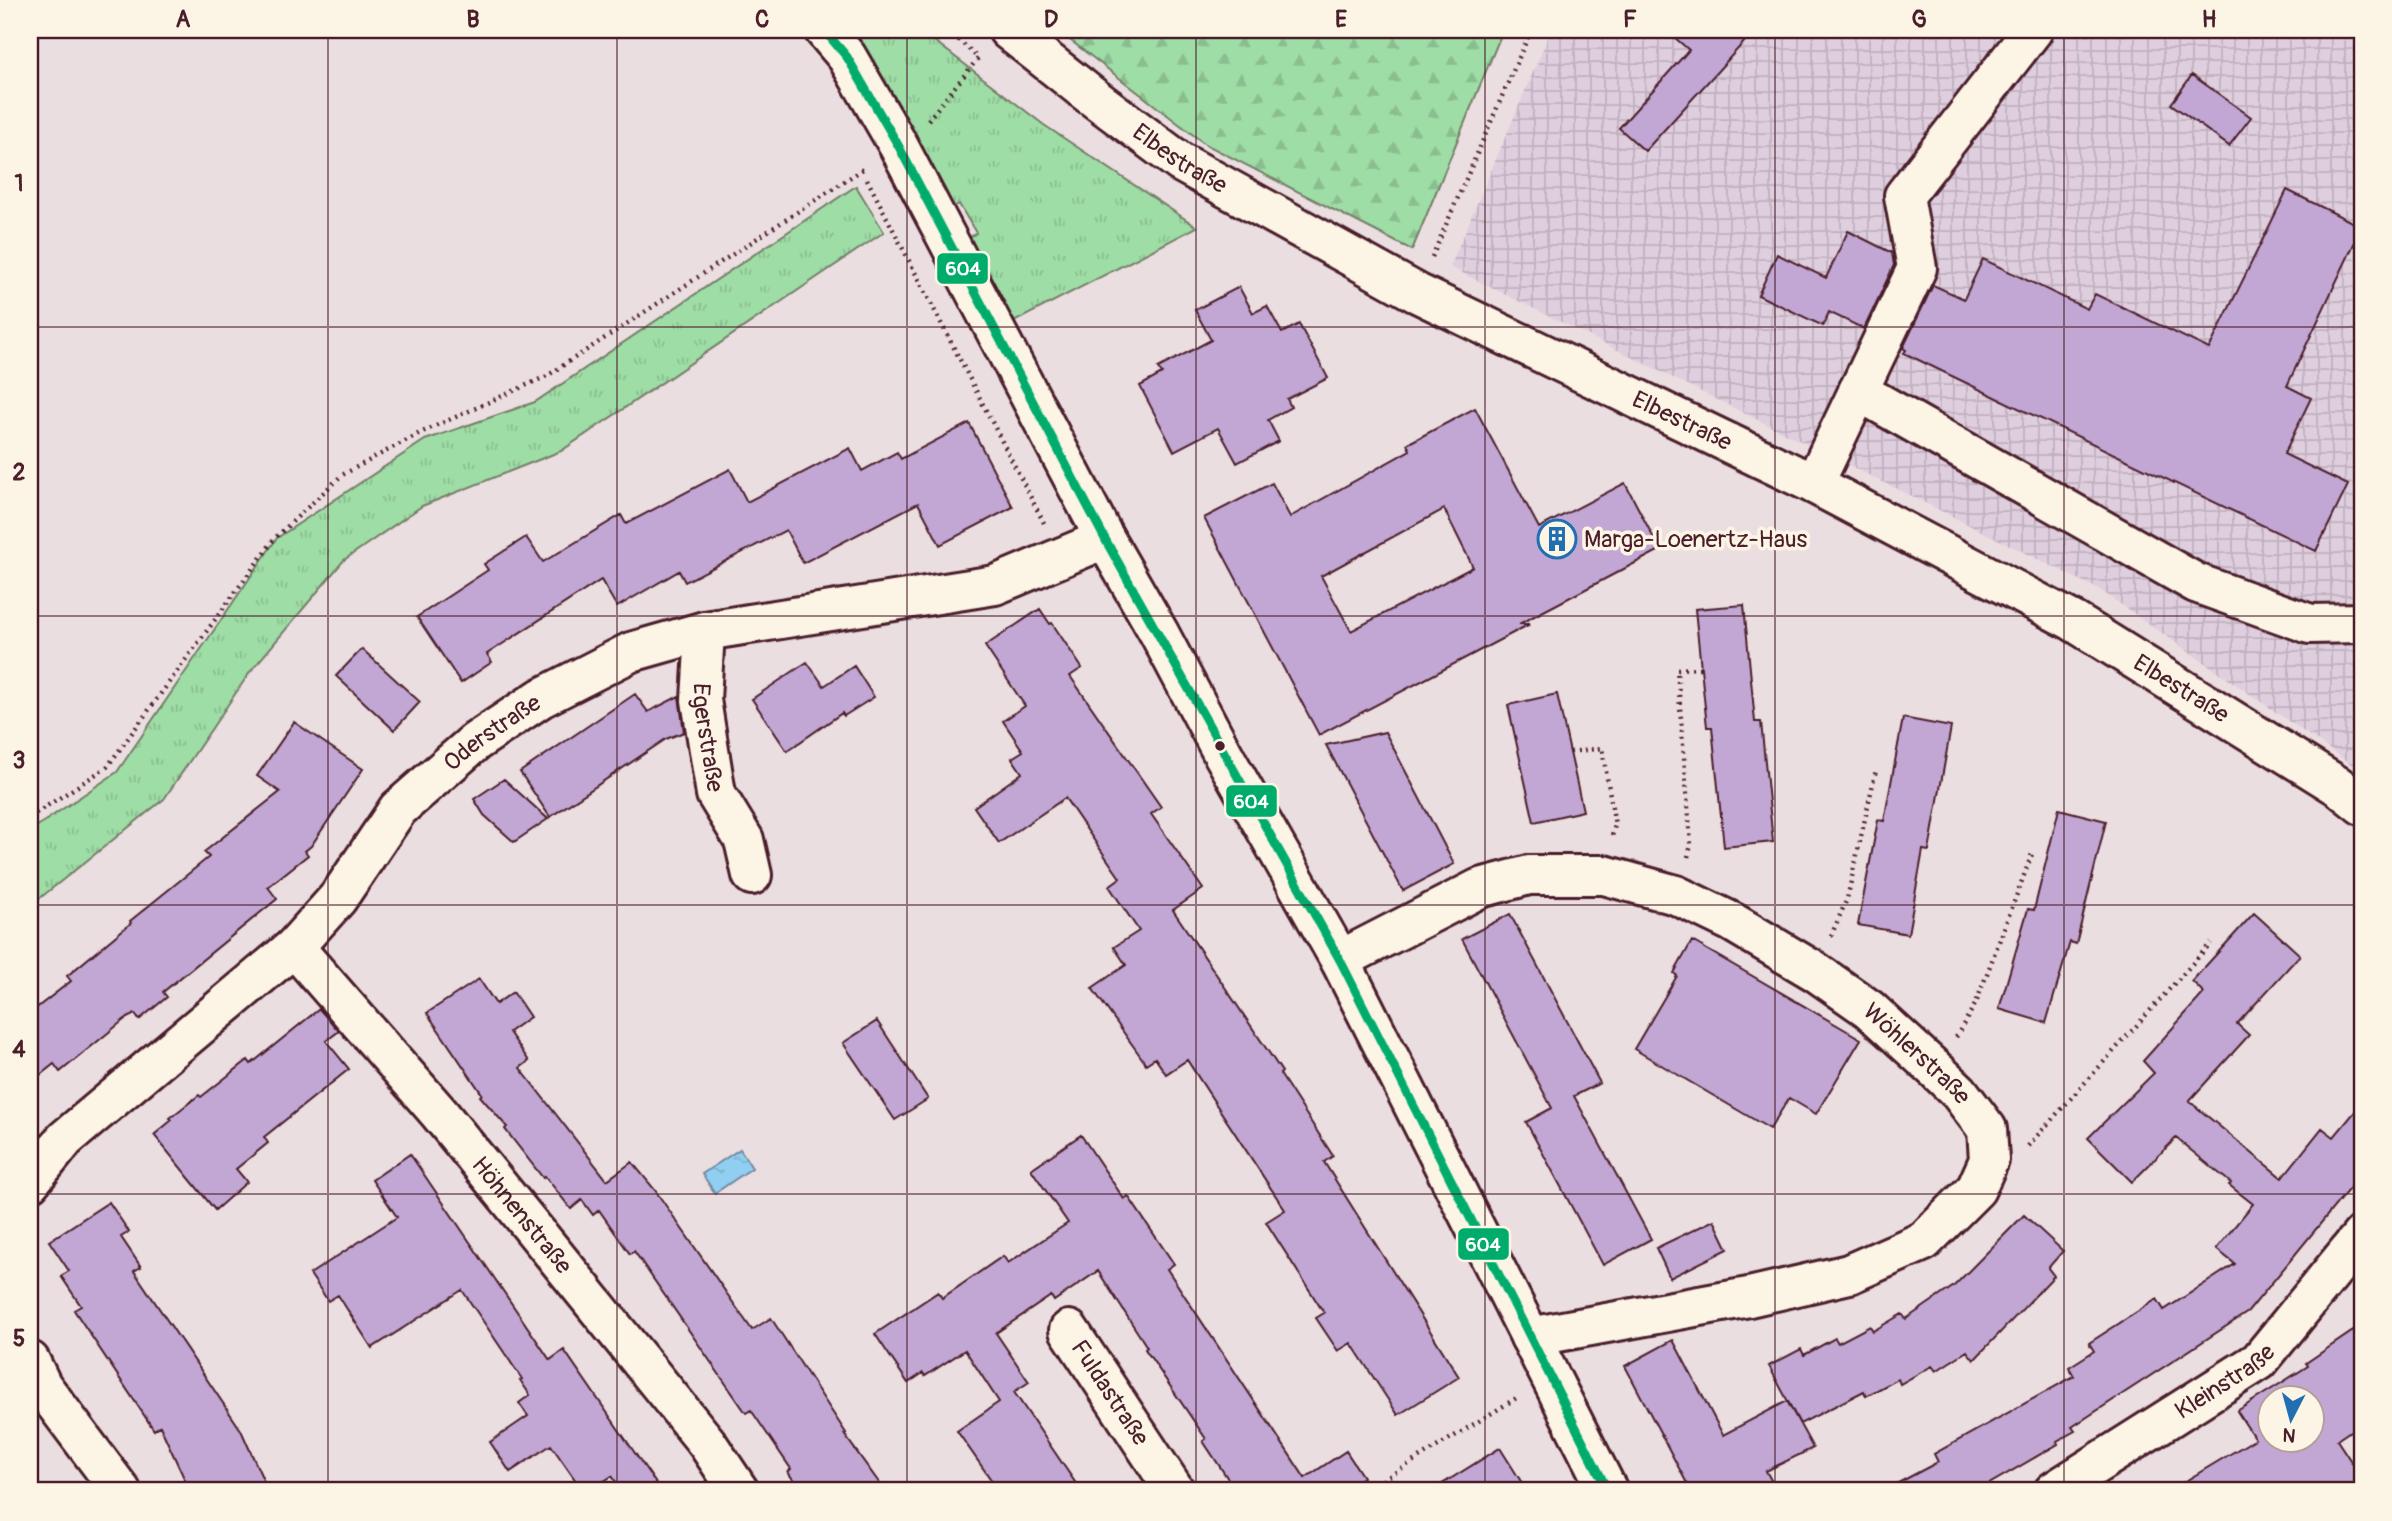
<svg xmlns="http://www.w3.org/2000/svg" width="2392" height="1521" font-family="Pangolin,sans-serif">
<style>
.industrial{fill:url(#industrial-grid)}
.grass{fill:url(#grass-tufts);stroke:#747e68;stroke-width:2}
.forest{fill:url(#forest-firs);stroke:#747e68;stroke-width:2}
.water{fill:url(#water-ripples);stroke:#7489a2;stroke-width:2}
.building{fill:#c2a7d5;stroke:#4a1f2b;stroke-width:2;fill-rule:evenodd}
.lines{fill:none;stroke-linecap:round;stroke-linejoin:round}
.minor-casing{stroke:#4a1f2b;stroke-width:44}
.major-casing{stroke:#4a1f2b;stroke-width:44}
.path{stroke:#4a1f2b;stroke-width:4.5;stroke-dasharray:2 5;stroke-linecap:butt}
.minor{stroke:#fcf5e5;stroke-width:38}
.major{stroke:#fcf5e5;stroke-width:38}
.bus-1-casing{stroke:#fcf5e5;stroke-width:14}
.bus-1{stroke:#00ac6c;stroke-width:9}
.grid{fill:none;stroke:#4a1f2b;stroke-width:2;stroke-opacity:0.55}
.bus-dot{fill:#4a1f2b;stroke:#fcf5e5;stroke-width:2.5}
.labels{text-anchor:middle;stroke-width:7;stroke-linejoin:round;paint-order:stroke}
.street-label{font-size:24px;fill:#4a1f2b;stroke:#fcf5e5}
.poi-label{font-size:24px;fill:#4a1f2b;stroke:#fcf5e5;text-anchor:start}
.line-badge{stroke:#fcf5e5;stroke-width:2.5}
.badge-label{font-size:19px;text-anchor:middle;font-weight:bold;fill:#fff}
.neatline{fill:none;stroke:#4a1f2b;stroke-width:2.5}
.grid-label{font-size:23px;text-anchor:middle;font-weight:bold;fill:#4a1f2b}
</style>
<defs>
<pattern id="industrial-grid" width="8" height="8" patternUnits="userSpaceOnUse" patternTransform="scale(1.75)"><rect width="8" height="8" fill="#dfcedd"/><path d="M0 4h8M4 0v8" fill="none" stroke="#c1b0be"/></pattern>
<pattern id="grass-tufts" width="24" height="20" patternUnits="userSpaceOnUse" patternTransform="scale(1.75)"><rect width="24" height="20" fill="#9edda6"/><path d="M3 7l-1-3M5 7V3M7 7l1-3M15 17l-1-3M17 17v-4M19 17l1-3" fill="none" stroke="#8abd8f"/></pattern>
<pattern id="forest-firs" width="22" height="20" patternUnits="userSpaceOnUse" patternTransform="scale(1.75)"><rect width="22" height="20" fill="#9edda6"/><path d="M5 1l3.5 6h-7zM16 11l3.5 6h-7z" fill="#8abd8f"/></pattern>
<pattern id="water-ripples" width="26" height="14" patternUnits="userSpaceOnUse" patternTransform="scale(1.75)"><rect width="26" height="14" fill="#90cff1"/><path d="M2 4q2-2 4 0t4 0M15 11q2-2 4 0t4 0" fill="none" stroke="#7eb1cf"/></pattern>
</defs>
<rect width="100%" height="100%" fill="#ebdee0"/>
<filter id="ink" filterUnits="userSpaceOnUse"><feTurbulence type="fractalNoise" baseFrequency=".0143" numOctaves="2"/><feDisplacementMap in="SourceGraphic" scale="14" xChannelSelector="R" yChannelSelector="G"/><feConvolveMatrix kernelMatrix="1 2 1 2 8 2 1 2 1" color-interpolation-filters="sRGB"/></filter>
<g filter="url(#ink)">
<!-- industrial -->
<path class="industrial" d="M1551 30H2362V772L2100 590 1450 267Z"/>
<!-- grass -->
<path class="grass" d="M856 30H920L1044 125 1197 227 1012 323 966 240 976 233 959 204 950 209 865 56Z
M856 186 884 232 561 451 422 506 344 560 250 672 164 799 30 906V831L117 772 277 538 425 440 535 402Z"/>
<!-- forest -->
<path class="forest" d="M1057 30H1503L1412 250 1205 144Z"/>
<!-- water -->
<path class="water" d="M740 1149 752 1168 715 1193 702 1174Z"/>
<!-- building -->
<path class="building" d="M1666 30H1755L1645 151 1619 128 1689 50Z
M2192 75 2251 117 2229 146 2171 104Z
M2287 190 2362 227 2287 386 2311 398 2284 454 2348 485 2316 551 1904 353 1906 350 1903 348 1933 285 1964 299 1983 259 2087 309 2095 294 2209 349Z
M1848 231 1892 253 1894 265 1864 329 1829 312 1823 326 1758 295 1777 254 1826 278Z
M1239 287 1253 313 1267 306 1282 333 1299 324 1328 378 1287 399 1291 407 1268 420 1279 441 1237 463 1218 428 1174 451 1140 386 1162 374 1158 368 1211 340 1195 310Z
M1475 408 1539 528 1625 483 1660 550 1519 624H1530L1319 735 1204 518 1272 483 1290 517 1410 450 1407 444ZM1444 509 1473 567 1351 631 1321 576Z
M969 423 1013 507 940 545 918 503 803 563 786 530 685 582 679 571 617 607 601 580 487 654 492 662 461 683 417 617 488 570 484 564 526 537 543 562 621 515 626 524 730 469 747 502 850 448 862 471 897 452 901 459Z
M1744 605 1755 722H1761L1773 842 1724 847 1712 727H1707L1695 609Z
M1040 609 1050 624 1052 623 1082 668 1070 676 1161 807 1151 814 1203 889 1173 910 1282 1072 1280 1074 1333 1156 1324 1162 1459 1377 1398 1415 1351 1343 1338 1351 1316 1318 1324 1313 1266 1222 1285 1210 1187 1060 1166 1074 1155 1058 1146 1064 1092 988 1126 965 1114 947 1139 931 1109 886 1120 878 1065 798 999 843 974 807 1022 773 1012 758 1023 751 1003 721 1025 706 985 646Z
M362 649 420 702 394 730 336 676Z
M807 662 824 686 854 666 874 697 844 716 842 713 787 751 752 699Z
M635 694 648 712 679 696 684 732 666 739 550 817 520 772Z
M1557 694 1583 811 1534 822 1508 705Z
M1903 718 1951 727 1929 851 1923 850 1908 934 1858 925 1878 820 1884 821Z
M294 722 363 769 311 846 305 851 308 855 268 887 277 899 163 992 167 997 139 1020 135 1014 125 1019 60 1072 54 1064 30 1083V1013L71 981 67 976 131 923 130 921 209 857 204 852 280 792 257 776Z
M1385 732 1454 864 1403 891 1326 745Z
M504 779 548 819 514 842 484 815 474 799Z
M2059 809 2106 821 2076 944 2070 942 2046 1023 1999 1009 2028 909 2034 910Z
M2254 913 2300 955 2237 1024 2249 1035 2189 1101 2282 1178 2322 1128 2334 1137 2362 1103V1173L2248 1312 2072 1427 2075 1431 2057 1441 2058 1444 1977 1491H1883L1938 1462 1934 1454 2074 1376 2069 1367 2094 1351 2089 1343 2157 1299 2164 1310 2235 1264 2216 1249 2253 1204 2229 1185 2231 1183 2176 1138 2132 1182 2088 1138 2154 1073 2143 1061 2204 993 2192 981Z
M1510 914 1600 1083 1574 1096 1651 1239 1603 1265 1526 1122 1552 1108 1462 939Z
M1692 941 1861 1039 1816 1114 1789 1098 1770 1129 1634 1049 1677 976 1674 973Z
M479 979 496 1004 513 992 530 1017 509 1032 529 1061 520 1068 607 1180 632 1162 655 1190 752 1330 771 1318 846 1433 844 1434 885 1491H801L788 1472 791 1469 751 1410 746 1413 634 1251 630 1254 599 1210 593 1215 582 1200 571 1209 545 1176 543 1178 505 1129 507 1127 480 1096 482 1094 427 1013Z
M319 1009 339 1031 326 1041 349 1069 264 1137 268 1143 236 1169 247 1182 215 1210 154 1135 172 1120 170 1118 185 1106 199 1095 201 1097 248 1060 251 1064Z
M877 1021 928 1099 895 1120 843 1043Z
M1081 1135 1124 1199 1128 1196 1174 1264 1167 1269 1305 1478 1346 1451 1363 1477 1342 1491H1236L1203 1441 1206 1439 1145 1349 1147 1347 1098 1271 1054 1301 1051 1296 996 1333 1029 1382 1014 1392 1081 1491H999L957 1431 999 1402 965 1350 925 1376 923 1373 908 1383 875 1334 938 1292 942 1298 1003 1256 1008 1263 1068 1223 1031 1169Z
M410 1154 550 1360 564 1350 661 1491H622L612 1476 589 1491H583L551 1445 510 1472 490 1442 528 1416 519 1403 530 1395 520 1380 522 1379 462 1290 372 1348 338 1295 328 1301 310 1274 397 1217 372 1180Z
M109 1202 129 1232 121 1237 141 1267 134 1271 241 1430 268 1491H190L160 1426 154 1430 74 1310 81 1306 61 1276 69 1271 49 1241Z
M2024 1215 2063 1251 2048 1268 2054 1276 1974 1360 1967 1351 1936 1371 1932 1366 1900 1384 1898 1379 1866 1396 1864 1391 1800 1424 1769 1366 1801 1349 1804 1355 1835 1338 1838 1343 1870 1326 1873 1331 1902 1314 1906 1319 1954 1286Z
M1714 1220 1728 1249 1670 1278 1656 1248Z
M2362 1325V1423L2337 1440 2362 1478V1491H2169L2255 1439 2237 1411 2308 1366 2306 1363ZM2270 1398H2312V1440H2270Z
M1673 1340 1723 1435 1787 1401 1813 1448 1766 1471 1777 1491H1691L1625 1366Z
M1500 1448 1527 1491H1431Z"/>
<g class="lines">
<defs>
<g id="minor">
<path d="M824 30 847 57 898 145 1105 539 1159 633 1222 752 1340 960 1608 1491"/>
<path d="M1858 391 2196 583 2310 624 2362 623"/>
<path d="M1814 484 1917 268 1904 196 2033 30"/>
<path id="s1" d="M705 631 701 700 716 794 744 840 752 875"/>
<path id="s2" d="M294 947 439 1113 553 1253 707 1443 739 1491"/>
<path id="s3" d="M1340 960 1480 888 1529 875H1604L1676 895 1732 922 1816 972 1869 1009 1937 1071 1959 1092 1987 1129 1989 1160 1976 1189 1924 1241 1849 1274 1749 1297 1530 1337"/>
<path id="s4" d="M30 1182 65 1139 294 947 338 898 398 809 475 742 541 698 631 652 705 631 995 585 1105 539"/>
<path id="s5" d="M1069 1330 1175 1491"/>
<path d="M30 1361 42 1386 121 1491"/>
<path id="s6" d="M2054 1491 2259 1361 2362 1235"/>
</g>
<g id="major">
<path id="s7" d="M1008 30 1089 94 1180 162 1417 293 1814 484 2073 621 2338 786 2362 805"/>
</g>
</defs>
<!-- minor casing -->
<use href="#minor" class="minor-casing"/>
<!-- major casing -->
<use href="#major" class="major-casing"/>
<!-- path -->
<path class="path" d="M948 30 975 55
M928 120 980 56
M867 179 1044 523
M1432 257 1531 30
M1570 752 1602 748 1615 825 1612 836
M30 817 107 767 275 538 342 475 420 433 547 376 866 167
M1688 857 1691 845 1677 669 1701 668
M1831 936 1847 899 1876 770
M1956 1037 1976 1003 2032 854
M2028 1146 2211 943
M1365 1491 1518 1397"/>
<!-- minor -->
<use href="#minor" class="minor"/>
<!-- major -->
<use href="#major" class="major"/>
<defs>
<path id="bus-1" d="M824 30 847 57 898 145 1105 539 1340 960 1608 1491"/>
</defs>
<!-- bus-1 casing -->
<use href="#bus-1" class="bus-1-casing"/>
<!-- bus-1 -->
<use href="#bus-1" class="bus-1"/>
</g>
</g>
<!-- grid -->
<path class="grid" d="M328 30V1491M617 30V1491M907 30V1491M1196 30V1491M1485 30V1491M1775 30V1491M2064 30V1491M30 327H2362M30 616H2362M30 905H2362M30 1194H2362"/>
<!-- icons -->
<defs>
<symbol id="building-ring" viewBox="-11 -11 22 22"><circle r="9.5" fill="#fcf5e5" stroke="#1f6fb2" stroke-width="1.5"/><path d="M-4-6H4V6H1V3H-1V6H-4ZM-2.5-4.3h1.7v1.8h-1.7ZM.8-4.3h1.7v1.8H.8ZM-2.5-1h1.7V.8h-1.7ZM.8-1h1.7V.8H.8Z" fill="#1f6fb2"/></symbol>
</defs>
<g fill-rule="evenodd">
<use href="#building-ring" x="1535" y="517" width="44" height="44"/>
</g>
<!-- markers -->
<circle class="bus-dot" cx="1220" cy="746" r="6"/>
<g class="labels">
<!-- street labels -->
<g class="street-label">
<text dy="8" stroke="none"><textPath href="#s7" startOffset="215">Elbestraße</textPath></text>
<text dy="8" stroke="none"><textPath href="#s7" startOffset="782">Elbestraße</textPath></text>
<text dy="8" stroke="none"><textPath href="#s7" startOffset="1349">Elbestraße</textPath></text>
<text dy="8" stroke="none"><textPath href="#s4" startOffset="649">Oderstraße</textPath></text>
<text dy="8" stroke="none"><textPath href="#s1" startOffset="107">Egerstraße</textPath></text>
<text dy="8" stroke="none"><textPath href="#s3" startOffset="648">Wöhlerstraße</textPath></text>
<text dy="8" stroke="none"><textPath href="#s2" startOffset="352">Höhnenstraße</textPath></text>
<text dy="8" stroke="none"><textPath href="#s6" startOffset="203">Kleinstraße</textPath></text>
<text dy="8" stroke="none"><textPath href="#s5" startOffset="75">Fuldastraße</textPath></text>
</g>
<!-- poi labels -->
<g class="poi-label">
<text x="1584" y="547">Marga-Loenertz-Haus</text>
</g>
</g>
<g class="line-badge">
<rect x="936" y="252" width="53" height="33" rx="7" fill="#00ac6c"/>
<rect x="1225" y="784" width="53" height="34" rx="7" fill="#00ac6c"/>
<rect x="1457" y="1227" width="53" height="34" rx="7" fill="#00ac6c"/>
</g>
<g class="badge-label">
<text x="963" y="275">604</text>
<text x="1251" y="808">604</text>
<text x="1483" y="1251">604</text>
</g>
<!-- margin -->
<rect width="2392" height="1521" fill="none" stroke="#fcf5e5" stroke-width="77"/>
<!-- north arrow -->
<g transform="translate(2291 1419) rotate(186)"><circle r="33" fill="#fcf5e5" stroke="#b59f9b" stroke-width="2"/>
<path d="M0-5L12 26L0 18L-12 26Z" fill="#1f6fb2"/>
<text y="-10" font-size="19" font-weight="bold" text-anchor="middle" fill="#4a1f2b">N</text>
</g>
<rect x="38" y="38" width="2316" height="1444" class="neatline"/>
<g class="grid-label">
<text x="183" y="27">A</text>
<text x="473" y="27">B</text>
<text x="762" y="27">C</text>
<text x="1051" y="27">D</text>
<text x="1341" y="27">E</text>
<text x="1630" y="27">F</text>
<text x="1919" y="27">G</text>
<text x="2209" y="27">H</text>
<text x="19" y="191">1</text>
<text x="19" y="480">2</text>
<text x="19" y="768">3</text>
<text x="19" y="1057">4</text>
<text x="19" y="1346">5</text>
</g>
</svg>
